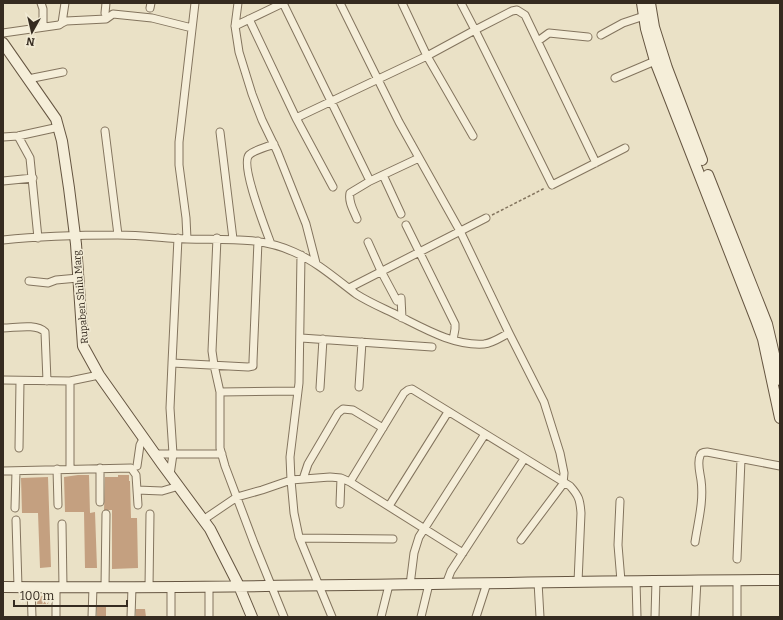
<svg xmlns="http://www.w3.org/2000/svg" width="783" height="620" font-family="Bitter,serif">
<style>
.building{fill:#c4a080}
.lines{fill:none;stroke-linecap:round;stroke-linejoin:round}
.street-casing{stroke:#83745e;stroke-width:9}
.secondary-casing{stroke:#655541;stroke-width:12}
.path{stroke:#83745e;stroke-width:1.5;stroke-dasharray:3 2;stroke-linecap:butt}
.street{stroke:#f5eed9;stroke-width:7}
.secondary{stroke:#f5eed9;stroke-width:10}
.labels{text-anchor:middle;stroke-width:3;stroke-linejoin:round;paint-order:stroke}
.street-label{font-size:10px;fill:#352b20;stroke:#f2ebd5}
</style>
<rect width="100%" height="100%" fill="#eae1c6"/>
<!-- building -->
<path class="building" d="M78 475H89L90 513 95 512 97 568H85L84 512H65L64 477Z
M118 475H129V481H130L131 518H137L138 568 112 569V510H104L105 477H118Z
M48 477 51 567 40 568 38 513H22L21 478Z
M38 596 49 597 48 604H37Z
M97 607H106V617H97Z
M136 609H145L146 617H136Z"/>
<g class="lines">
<defs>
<path id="street" d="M41 3 43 9V27
M238 3 235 26 239 52 252 94 262 120 277 151 306 224 316 263
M283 3 370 181
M340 3 399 122 460 231 509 333 544 402 560 453 564 473 563 484 521 540
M402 3 427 56 473 136
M150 8 151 3
M105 13 106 3
M249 19 296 118 333 187
M62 23 66 21 106 19 113 14 152 18 192 28
M235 26 283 3
M3 33 59 25 62 23 65 3
M601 35 623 23 647 15
M538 41 549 33 588 37
M615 78 655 61
M28 79 63 72
M296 118 427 56 475 30 461 3
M105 131 118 235
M220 132 233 239
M18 136 30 158 38 238
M3 137 18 136 59 127
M596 163 525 15 517 10 512 11 475 30 552 185 625 148
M383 175 401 214
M3 181 33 178
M357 219C354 211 348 202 350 193L370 181 419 158
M406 225 455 324V329L453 340
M178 238 172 363 248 367 253 366V361L258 241
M217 238 212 351 214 365 220 392V448L225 466 254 543 284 617
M187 239 186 218 179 165V142L195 3
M3 240C41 236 80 235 118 235 141 235 164 238 187 239 224 240 259 236 294 252 317 262 336 279 356 294 370 303 385 309 399 316 425 329 454 346 484 344 493 343 501 337 509 333
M368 242 381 271 397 301
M271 244C266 230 240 165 249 155 254 150 267 147 274 144
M301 255 299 383 290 457 291 480 294 513 299 537 332 617
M29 281 48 283 56 280 78 278
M349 288 486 218
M401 298 402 318
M3 328C15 328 36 323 45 332L47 381
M301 338 432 347
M3 380 70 381 99 375
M359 387 362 342
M320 388 323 339
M220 392 298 391
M19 448 20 381
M156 454H222
M137 466 140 445 144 437
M100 468V502
M57 469 58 505
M70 469V381
M3 471 131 468 136 475 138 505
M170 475 173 454 170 408 172 363
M303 479 308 464 338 413 343 409 353 410 383 428
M350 482 404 393 408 390 412 389 570 486C579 496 580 500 581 513L578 582
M137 490 162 491 179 486
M620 501 618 545 621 581
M340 504 341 478
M389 506 448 412
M15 508 16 471
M16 520 18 587
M203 520 237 497 262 490 291 480 330 477 341 478 350 482 463 553
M62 524 63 587
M300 538 393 539
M695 542C698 522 704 501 701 480 700 473 697 463 700 456 701 452 704 452 707 452L780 466
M737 559 741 459
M636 581 637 617
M538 582 540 617
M446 584 451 571 524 459
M410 585 414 553 419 537 485 434
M209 586V617
M56 587V617
M105 587 106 514
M149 587 150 514
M31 588 32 617
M737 616V580
M92 617 93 587
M131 617 132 587
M171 617V587
M381 617 389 585
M421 617 429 584
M476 617 487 583
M655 617 656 580
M695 617 697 580"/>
<path id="secondary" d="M642 3 646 29 655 61 756 320 763 339 780 418
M650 3 654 27 667 68 702 160
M3 43 56 119 62 141 69 188 76 244 83 346 99 375 162 464 210 529 239 586 252 617
M708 175 767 324 780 380
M3 587C262 589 521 581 780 580"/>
</defs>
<!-- street casing -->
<use href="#street" class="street-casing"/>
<!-- secondary casing -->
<use href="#secondary" class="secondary-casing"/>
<!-- path -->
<path class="path" d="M492 215 545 188"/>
<!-- street -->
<use href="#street" class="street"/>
<!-- secondary -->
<use href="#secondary" class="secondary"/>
</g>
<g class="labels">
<!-- street labels -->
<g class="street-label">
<text transform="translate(80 297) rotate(-95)" y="4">Rupaben Shilu Marg</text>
</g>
</g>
<!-- border -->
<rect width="783" height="620" fill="none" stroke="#352b20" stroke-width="8"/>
<!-- north arrow -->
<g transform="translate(32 32) rotate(188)" stroke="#f2ebd5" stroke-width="3" paint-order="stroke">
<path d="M0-3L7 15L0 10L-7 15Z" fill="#352b20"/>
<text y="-6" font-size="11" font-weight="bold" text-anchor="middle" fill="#352b20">N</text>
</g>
<!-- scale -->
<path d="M14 600v6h113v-6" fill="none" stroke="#352b20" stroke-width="2"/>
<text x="20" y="600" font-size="12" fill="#352b20" stroke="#f2ebd5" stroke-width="3" paint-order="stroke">100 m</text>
</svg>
